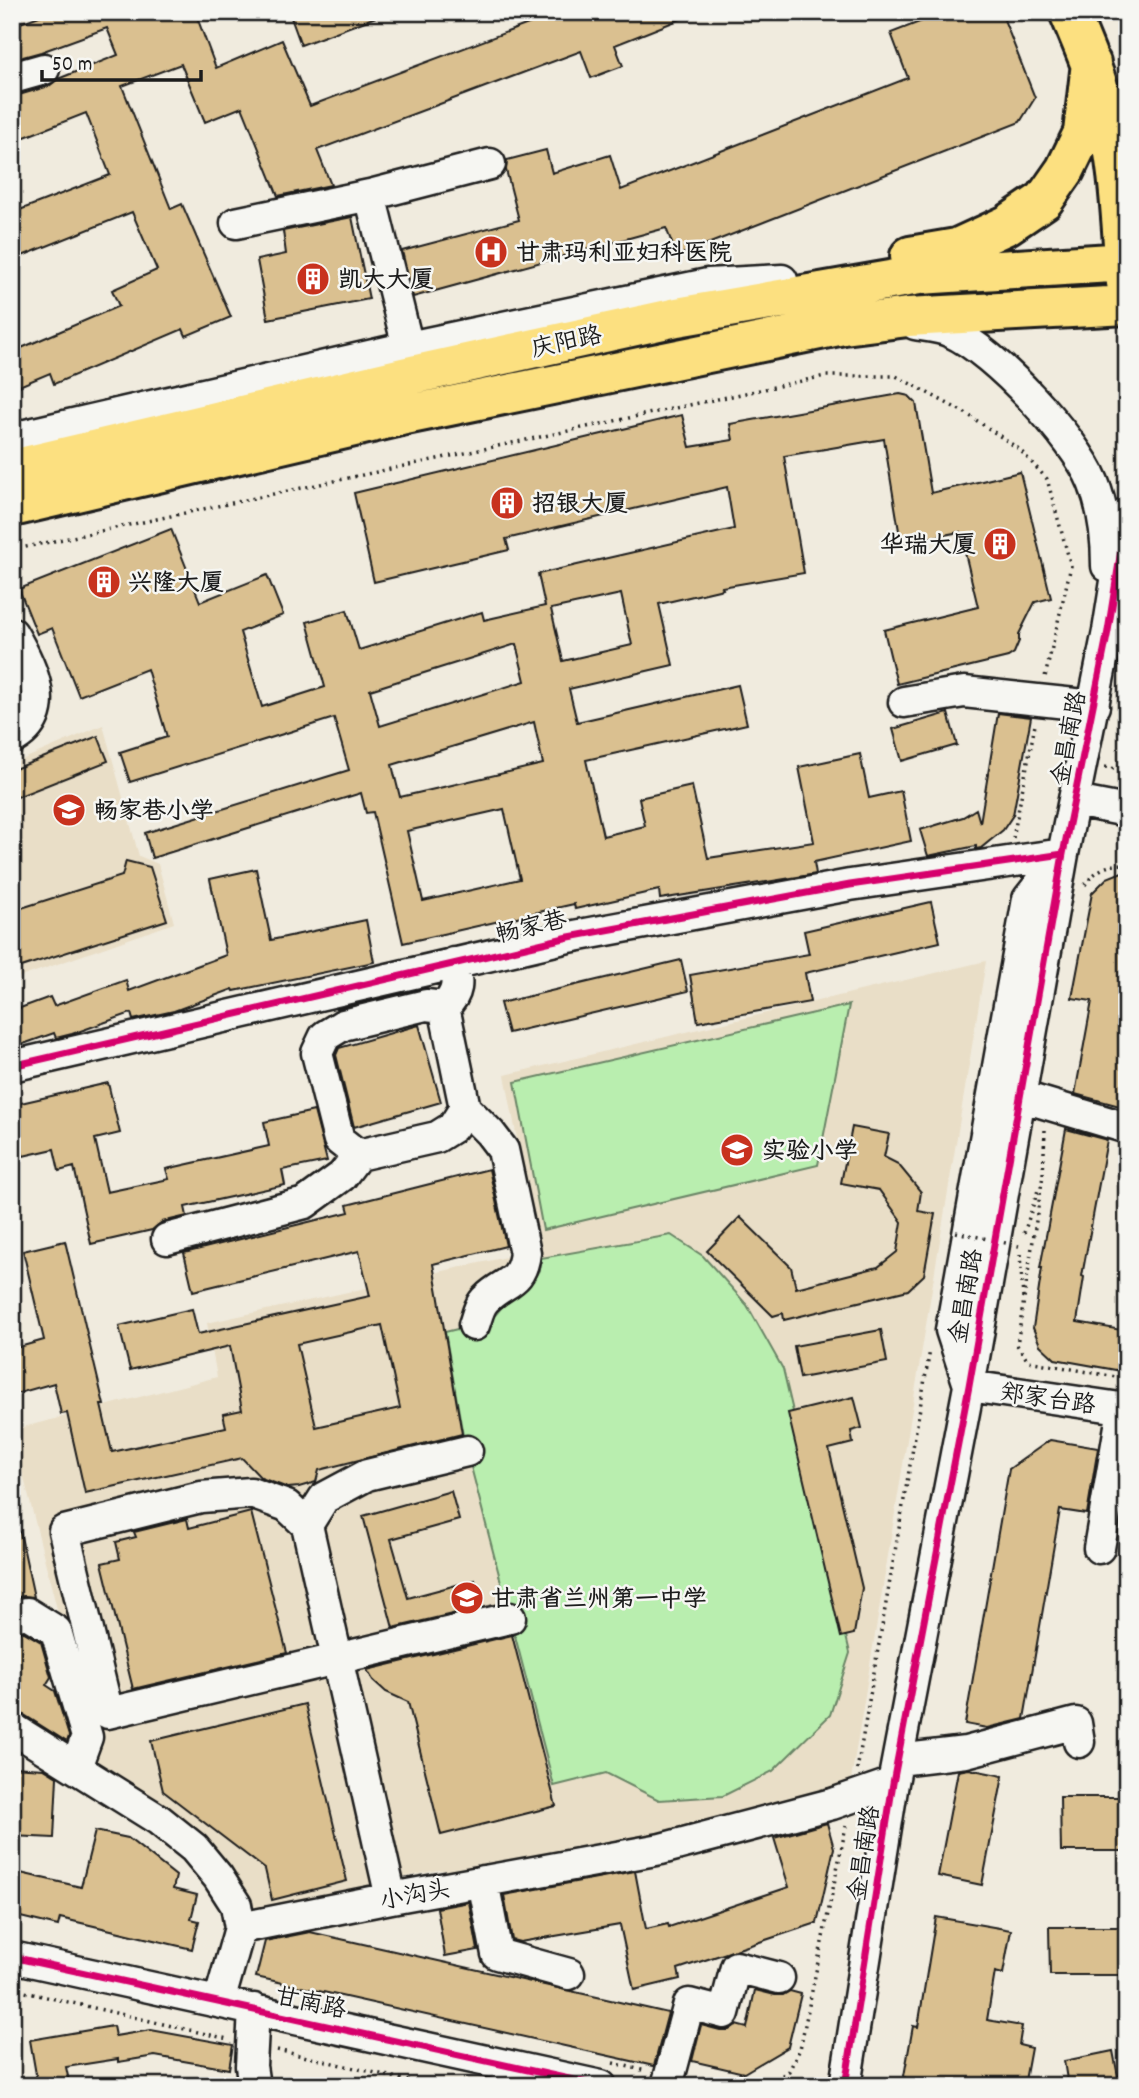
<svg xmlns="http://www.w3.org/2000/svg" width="1139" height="2098" font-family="Dekko,'LXGW WenKai TC',sans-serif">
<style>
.built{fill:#e9dec7}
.grass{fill:#b9eeaf;stroke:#6a8566;stroke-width:2}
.building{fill:#dac090;stroke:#1c1c1c;stroke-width:2;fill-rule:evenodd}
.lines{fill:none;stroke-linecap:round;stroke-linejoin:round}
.minor-casing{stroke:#1c1c1c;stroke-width:35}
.major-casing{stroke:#1c1c1c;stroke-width:44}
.path{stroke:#1c1c1c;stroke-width:3.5;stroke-dasharray:2 5;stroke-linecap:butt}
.minor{stroke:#f6f6f2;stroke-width:30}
.major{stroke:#fce080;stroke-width:38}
.path-bridge{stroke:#1c1c1c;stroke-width:3.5;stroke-dasharray:2 5;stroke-linecap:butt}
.cycleway-casing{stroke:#f6f6f2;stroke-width:11}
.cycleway{stroke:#d6006c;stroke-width:7}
.labels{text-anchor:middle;stroke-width:5;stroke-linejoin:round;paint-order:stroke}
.poi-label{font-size:24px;font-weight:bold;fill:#1c1c1c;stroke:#f6f6f2;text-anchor:start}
.street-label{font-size:24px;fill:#1c1c1c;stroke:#f6f6f2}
</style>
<rect width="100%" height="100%" fill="#f0ebde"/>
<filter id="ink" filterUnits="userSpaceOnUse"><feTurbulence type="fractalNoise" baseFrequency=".0143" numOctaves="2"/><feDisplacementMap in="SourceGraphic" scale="14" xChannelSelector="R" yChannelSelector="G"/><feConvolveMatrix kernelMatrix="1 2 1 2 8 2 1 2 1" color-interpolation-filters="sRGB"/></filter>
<g filter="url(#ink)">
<!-- built -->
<path class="built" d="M103 725 139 856 158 864 174 923 12 980V764Z
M986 961 850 1786 673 1836 482 1870H438L253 1910 191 1830 95 1760 12 1430 217 1377 207 1323 538 1250 505 1075Z"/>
<!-- grass -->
<path class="grass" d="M849 1005 818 1165 543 1230 515 1082Z
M671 1235 703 1256 747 1305 783 1369 850 1653 830 1715 773 1771 723 1796 659 1800 606 1773 554 1786 463 1436 445 1332 490 1321 501 1308 531 1283 541 1267V1258Z"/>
<!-- building -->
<path class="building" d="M50 12H195L216 68 282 40 310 106 560 12 696 13 615 45 623 66 591 78 581 51 317 150 331 185 278 196 242 107 205 122 181 64 122 86 171 209 182 204 231 317 186 336 183 329 54 384 50 373 12 389V352L119 306 112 290 157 270 132 212 12 260V213L110 175 86 113 12 142V97L49 86 58 79 118 55 107 28 41 52 12 60V26Z
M289 12H384V14L301 45Z
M927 12H1001L1035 98 1020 122 677 256 666 228 413 297 402 251 519 220 506 170 507 160 546 150 552 173 610 155 621 190 908 78 891 33 930 18Z
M352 217 369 299 268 319 257 260 286 254 283 231Z
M900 394 909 396 916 403 931 493 1020 472 1051 598 1035 602 1019 634V641L1014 653 1008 657 897 684 884 630 978 607 960 532 901 543 884 439 784 456 804 573 722 587 723 589 659 604 673 665 569 689 577 722 738 685 747 724 586 760 603 836 645 826 639 798 692 786 708 858 814 842 799 767 860 754 869 798 901 791 911 841 814 862 816 874 660 899 659 890 575 909 574 904 403 943 373 812 366 813 361 793 152 858 145 833 349 770 334 718 130 782 120 752 167 737 147 669 79 696 52 628 37 634 19 589 171 529 200 602 267 575 283 615 240 632 262 707 325 687 307 622 347 610 359 650 482 612 484 620 545 606 538 574 734 529 727 487 506 539 509 550 374 582 354 493 682 415 690 447 733 440 730 424ZM621 594 632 645 563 661 551 609ZM516 644 525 681 380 726 370 690ZM534 722 543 764 400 797 392 765ZM504 809 520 879 423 901 407 831Z
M948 713 957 745 902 761 893 729Z
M998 713 1031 717 1013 815 1003 830 981 848 976 849V846L928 856 920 830 963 817 976 809 980 823Z
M98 736 108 761 12 799V770Z
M126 861 150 867 167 920 12 970V911L122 876Z
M256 869 271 940 366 920 374 962 234 991 233 989 174 1011 133 1020 131 1013 72 1034 56 1038 54 1033 12 1048V1011L50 997 54 1006 126 980 129 991 226 955 210 879Z
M1127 870V1108L1075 1094 1092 1001 1072 998 1092 893 1107 878Z
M931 902 940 942 805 973 810 1002 698 1022 690 975 809 954 804 931Z
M681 960 688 991 508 1033 500 1003Z
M419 1025 441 1102 354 1127 336 1055 339 1048Z
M108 1083 120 1133 95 1139 107 1192 169 1179 166 1169 269 1146 264 1122 314 1111 327 1161 282 1170 285 1185 185 1207 187 1216 162 1222 152 1230 91 1244 74 1167 59 1171 54 1149 23 1156 12 1105Z
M852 1127 889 1134 884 1157 898 1164 921 1192 918 1211 935 1214 924 1275 908 1290 784 1320 783 1313 773 1316 707 1251 740 1217 791 1267 796 1288 878 1267 897 1252 902 1222 879 1190 841 1183Z
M1066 1129 1107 1140 1082 1276 1084 1277 1077 1322 1127 1331V1372L1055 1359 1040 1345 1033 1328 1042 1268H1040Z
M489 1169 506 1246 433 1264 462 1434 319 1470 316 1482 299 1487 288 1488 261 1478 242 1458 85 1493 67 1413 61 1414 54 1383 12 1395V1349L44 1340 23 1251 65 1241 104 1405H101L112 1452 226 1427 223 1414 242 1410 230 1346 130 1370 119 1326 192 1309 198 1334 370 1296 359 1251 193 1291 184 1253 349 1212 347 1205ZM382 1325 400 1408 316 1427 297 1344Z
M881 1330 887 1362 800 1378 794 1346Z
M854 1397 862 1428 851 1431 853 1443 829 1449 862 1588 854 1634 841 1637 788 1413Z
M1050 1440 1098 1448 1087 1514 1060 1510 1024 1719 987 1728 965 1724 1009 1469Z
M451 1491 459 1520 391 1539 408 1598 475 1580 482 1607 393 1628 363 1516Z
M251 1512 287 1653 133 1689 102 1563 120 1559 116 1542 136 1537 134 1532 187 1519 189 1528Z
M20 1532 34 1597 24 1596 12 1598V1533Z
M24 1632 41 1642 51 1677 46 1685 55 1691 69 1736 67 1742 21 1713 12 1711V1633Z
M512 1635 556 1806 441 1835 408 1702 386 1692 373 1680 367 1670Z
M305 1704 347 1881 272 1900 265 1869 163 1791 151 1741Z
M12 1767 44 1769 57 1777 54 1838 12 1836Z
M969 1769 1003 1776 982 1885 938 1876 958 1771Z
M1060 1797H1127V1851H1061Z
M827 1823 834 1848 817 1923 678 1969 680 1979 634 1990 620 1925 520 1942 512 1940 504 1895 635 1871 646 1929 668 1924 669 1927 789 1887 774 1838Z
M95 1831 128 1838 176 1876 173 1889 197 1895 191 1919 199 1921 192 1949 60 1918 58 1926 12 1915V1871L81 1887Z
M469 1902 478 1950 445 1956 437 1908Z
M936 1917 1011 1930 1003 1974 995 1972 987 2020 1022 2026 1019 2045 1031 2048 1024 2086H911L904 2076 913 2026 918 2027Z
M1049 1927H1127V1975H1050Z
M310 1932 668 2013 654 2066 256 1977 265 1941Z
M755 1990 775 1995H783L790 1991 801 1994 788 2047 744 2073 692 2061 701 2025 720 2030H729L736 2025 747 2028Z
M113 2026 115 2036 151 2030 233 2045 229 2069 155 2056 118 2062V2059L66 2067 70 2086H38L30 2040Z
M1113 2051 1120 2086H1068L1064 2061Z"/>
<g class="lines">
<defs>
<path id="minor" d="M12 78 44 69
M370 195 490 164
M236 223 370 195 408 347
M915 324C926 326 941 327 951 332 994 351 1075 438 1093 482 1103 507 1107 539 1107 566
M12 438 408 347 708 284 782 280
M12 633C31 665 57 715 12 739
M904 702 964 692 1094 706
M1075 801 1127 811
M454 963C458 983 459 993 444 1007L465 1108 490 1133 503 1150 525 1253C521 1285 505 1280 486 1299 479 1305 477 1317 474 1325
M444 1007 426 1005 343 1025 325 1036 317 1053 339 1140 358 1155 437 1137 453 1127 465 1108
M12 1066 569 937 850 885 1063 854
M1020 1096 1127 1128
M167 1239 305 1203 342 1176 358 1155
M968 1382 951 1330 957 1296 1028 899 1061 857
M969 1386 1127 1409
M307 1525 324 1498 367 1475 467 1451
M1099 1548 1123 1409
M12 1616 27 1613 56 1631 87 1737 76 1767
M12 1728 159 1820 194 1848 218 1877 236 1905 240 1928 219 2002
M898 1760 966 1752 1076 1723 1079 1742
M483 1881 497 1954 569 1974
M391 1898 307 1525 287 1506 251 1493 201 1497 64 1531 108 1713 510 1618
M240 1928 391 1898 661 1849 832 1804 893 1783
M12 1957 601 2086
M254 2009 251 2066 254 2086
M667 2086 689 2004 724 2013 736 1967 779 1978
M845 2086 893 1783 969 1386 1063 854 1108 631 1127 513"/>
<path id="major" d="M1069 12C1083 45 1097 78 1106 113 1120 168 1121 226 1126 283
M910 256 957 248 1007 225 1044 200 1065 170 1083 133 1091 63
M12 469 403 377 677 317 919 275 1127 262
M12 507 401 416 844 325 908 317 1127 305"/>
</defs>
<!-- minor casing -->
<use href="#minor" class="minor-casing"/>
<!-- major casing -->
<use href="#major" class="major-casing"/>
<!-- path -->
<path class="path" d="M1113 12 1127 47
M12 550 825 376H896L967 414 1019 449 1047 479 1071 566 1045 677
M1105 767 1116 769
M1013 838 1035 725
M1085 885C1096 869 1108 864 1127 864
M1045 1130 1043 1175 1017 1345 1028 1361 1127 1379
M1024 1233 1039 1187
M1020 1254 1023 1298
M857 1770 930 1350
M12 1989 228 2039
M277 2050 432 2086
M613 2063 646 2071
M695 2080 732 2086
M764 2086 789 2071 800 2049 846 1826"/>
<!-- minor -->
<use href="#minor" class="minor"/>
<!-- major -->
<use href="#major" class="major"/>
<!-- path-bridge -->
<path class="path-bridge" d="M956 1232 1019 1246"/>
<defs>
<path id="cycleway" d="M12 1066 569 937 850 885 1063 854
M12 1957 601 2086
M845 2086 893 1783 969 1386 1063 854 1108 631 1127 513"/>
</defs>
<!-- cycleway casing -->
<use href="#cycleway" class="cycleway-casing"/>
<!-- cycleway -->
<use href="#cycleway" class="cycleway"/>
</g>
</g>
<!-- icons -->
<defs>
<symbol id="hospital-disc" viewBox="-11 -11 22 22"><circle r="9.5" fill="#c8321e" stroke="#f6f6f2"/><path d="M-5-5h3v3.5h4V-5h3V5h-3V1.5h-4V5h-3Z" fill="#fff"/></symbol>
<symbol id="building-disc" viewBox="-11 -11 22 22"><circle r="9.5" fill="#c8321e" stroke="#f6f6f2"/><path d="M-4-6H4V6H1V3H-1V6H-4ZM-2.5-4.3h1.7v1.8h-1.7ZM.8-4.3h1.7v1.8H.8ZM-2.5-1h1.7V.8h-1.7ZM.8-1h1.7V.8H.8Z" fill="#fff"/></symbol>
<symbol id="school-disc" viewBox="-11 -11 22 22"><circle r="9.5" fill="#c8321e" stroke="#f6f6f2"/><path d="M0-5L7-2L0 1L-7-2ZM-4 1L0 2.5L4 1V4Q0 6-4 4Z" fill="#fff"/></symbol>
</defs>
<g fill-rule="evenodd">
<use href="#hospital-disc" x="472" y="233" width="38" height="38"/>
<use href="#building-disc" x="294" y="260" width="38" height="38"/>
<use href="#building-disc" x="488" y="484" width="38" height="38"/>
<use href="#building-disc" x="981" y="525" width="38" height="38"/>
<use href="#building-disc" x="85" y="563" width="38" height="38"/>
<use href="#school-disc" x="50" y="791" width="38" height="38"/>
<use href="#school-disc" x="718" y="1131" width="38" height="38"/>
<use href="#school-disc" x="448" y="1579" width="38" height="38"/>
</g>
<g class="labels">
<!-- poi labels -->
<g class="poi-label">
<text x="516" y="260">甘肃玛利亚妇科医院</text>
<text x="338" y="287">凯大大厦</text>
<text x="532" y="511">招银大厦</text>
<text x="976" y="552" text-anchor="end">华瑞大厦</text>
<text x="128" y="590">兴隆大厦</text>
<text x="94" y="818">畅家巷小学</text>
<text x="762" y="1158">实验小学</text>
<text x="491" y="1606">甘肃省兰州第一中学</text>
</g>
<!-- street labels -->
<g class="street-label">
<text transform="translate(566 341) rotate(-12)" y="8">庆阳路</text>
<text transform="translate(1068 738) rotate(-79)" y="8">金昌南路</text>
<text transform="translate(531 926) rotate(-13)" y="8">畅家巷</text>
<text transform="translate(965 1296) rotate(-80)" y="8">金昌南路</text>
<text transform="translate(1048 1398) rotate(8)" y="8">郑家台路</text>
<text transform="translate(863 1853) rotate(-81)" y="8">金昌南路</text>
<text transform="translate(415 1894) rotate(-11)" y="8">小沟头</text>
<text transform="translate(311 2002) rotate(12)" y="8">甘南路</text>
</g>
</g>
<!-- margin -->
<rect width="1139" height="2098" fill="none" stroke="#f6f6f2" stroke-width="42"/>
<rect x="21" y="21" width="1097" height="2056" fill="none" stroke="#1c1c1c" stroke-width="2.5" filter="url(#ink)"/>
<!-- scale -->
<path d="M42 70v10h159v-10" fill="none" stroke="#1c1c1c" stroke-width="3.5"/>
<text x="52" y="70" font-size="21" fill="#1c1c1c" stroke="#f6f6f2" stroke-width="5" paint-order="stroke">50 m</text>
</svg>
